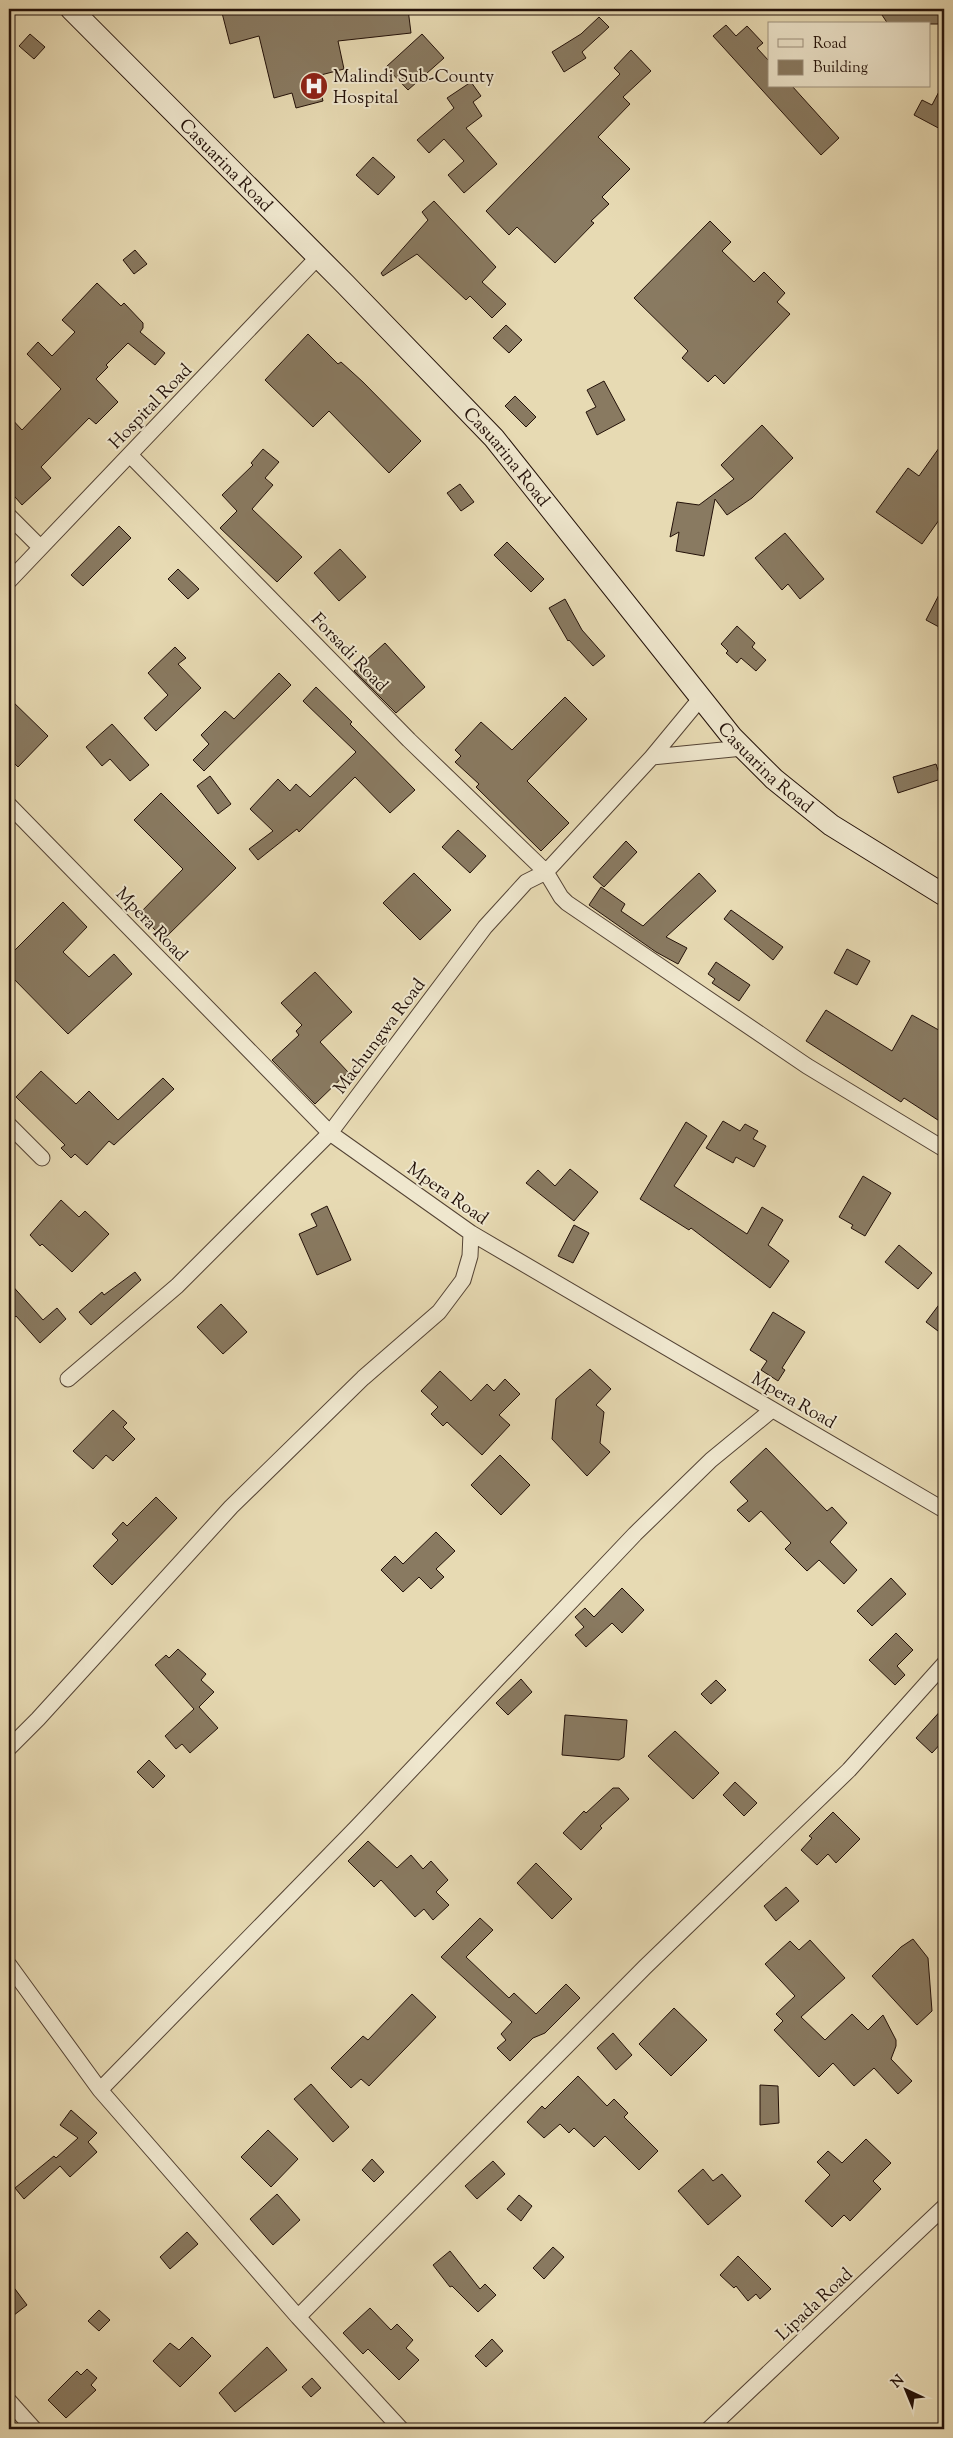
<svg xmlns="http://www.w3.org/2000/svg" width="953" height="2438" font-family="'Sorts Mill Goudy',serif">
<style>
.building{fill:#897a61;stroke:#231109}
.lines{fill:none;stroke-linecap:round;stroke-linejoin:round}
.street-casing{stroke:#544334;stroke-width:17}
.secondary-casing{stroke:#231109;stroke-width:23}
.street{stroke:#efe7ce;stroke-width:15}
.secondary{stroke:#efe7ce;stroke-width:21}
.labels{text-anchor:middle;stroke-width:4;stroke-linejoin:round;paint-order:stroke}
.poi-label{font-size:18px;fill:#231109;stroke:#efe7ce;text-anchor:start}
.street-label{font-size:18px;fill:#231109;stroke:#efe7ce}
</style>
<rect width="100%" height="100%" fill="#e7dab3"/>
<filter id="stains"><feTurbulence type="fractalNoise" baseFrequency=".004" numOctaves="4"/><feColorMatrix values="0 0 0 0 .2 0 0 0 0 .09 0 0 0 0 .02 0 0 0 .5 -.17"/></filter>
<radialGradient id="worn" r=".72"><stop offset=".6" stop-color="#630" stop-opacity="0"/><stop offset="1" stop-color="#630" stop-opacity=".3"/></radialGradient>
<!-- building -->
<path class="building" d="M221 9H256L257 13 292 9H408L411 33 338 41 344 69 317 76 323 101 296 108 292 93 274 98 259 36 230 44Z
M878 9H936L944 24H888Z
M599 17 609 27 582 52 586 58 564 72 552 52 581 34Z
M726 25 736 36 747 26 763 43 757 48 769 61V86H792L839 138 821 155 713 36Z
M30 34 45 47 34 59 19 46Z
M422 34 444 58 408 90 386 67Z
M631 50 651 71 623 97 630 104 598 137 630 169 602 197 609 204 591 221 594 223 555 263 517 227 509 235 486 211 620 74 614 68Z
M471 82 481 96 473 102 482 116 466 128 497 164 464 193 448 175 464 161 444 139 429 153 417 140 454 108 447 98Z
M944 82V131L914 115 922 100 932 105Z
M373 157 395 177 378 195 356 175Z
M434 201 496 267 482 282 506 304 492 318 470 296 466 300 417 254 383 276 381 273 428 220 422 212Z
M710 221 731 242 722 251 754 282 764 272 785 293 777 302 790 314 724 384 715 375 708 382 682 358 688 351 634 298Z
M135 250 147 264 134 274 123 260Z
M97 283 121 306 124 303 143 323V328L140 332 165 353 155 365 128 343 106 365 108 367 96 379 118 402 96 424 89 418 41 467 51 478 22 505 9 490V416L22 430 61 389 27 354 38 342 52 356 75 332 62 320Z
M506 325 522 340 509 353 493 338Z
M308 334 338 364 341 362 363 382 421 441 389 473 329 411 313 427 265 380Z
M604 381 625 420 597 435 586 412 596 407 587 390Z
M515 396 536 417 526 427 505 406Z
M762 425 793 458 752 498 727 515 715 499 704 556 676 551 679 532 670 537 677 502 699 505 734 479 721 465Z
M944 441V513L922 544 876 512 908 468 919 476Z
M263 449 279 462 265 478 273 485 252 509 302 557 277 582 220 528 237 511 222 495 253 465 251 463Z
M460 484 474 502 461 511 447 493Z
M119 526 131 538 83 586 71 575Z
M785 533 824 579 800 599 788 584 782 590 755 558Z
M507 542 544 579 531 592 494 555Z
M340 549 366 577 339 601 314 573Z
M178 569 199 589 188 599 168 579Z
M944 585V616L939 627 926 620Z
M565 599 582 630 605 656 593 666 569 640 568 641 549 608Z
M737 626 755 643 752 647 766 660 756 671 741 658 737 663 726 653 728 651 721 644Z
M385 643 425 687 396 713 354 671Z
M175 647 186 658 178 664 201 688 156 731 144 718 168 695 148 673Z
M279 673 291 685 204 771 193 760 209 744 201 735 225 711 234 719Z
M316 687 352 722 350 724 415 790 390 813 355 777 299 832 297 829 258 860 249 849 273 831 250 809 278 779 290 791 296 784 310 797 356 752 303 701Z
M565 697 587 719 527 781 569 823 541 851 476 787 479 784 455 762 461 756 455 750 481 722 512 750Z
M9 698 48 736 18 767 9 758Z
M112 724 149 765 130 781 110 759 102 766 86 747Z
M936 764 941 779 898 793 893 777Z
M210 776 231 804 218 814 197 786Z
M161 793 236 868 164 939 139 914 183 869 134 820Z
M458 830 486 856 470 873 442 847Z
M626 841 637 852 604 887 593 877Z
M414 873 451 910 420 940 383 903Z
M699 873 716 891 666 937 687 948 678 964 656 952 589 905 601 887 625 904 621 911 643 926Z
M63 902 87 927 63 952 89 977 114 954 132 974 68 1034 9 974V956Z
M731 910 783 947 773 960 724 919Z
M847 949 870 961 857 985 834 973Z
M716 962 750 985 739 1001 712 983 715 979 708 974Z
M315 972 352 1012 320 1042 348 1072 315 1104 272 1060 299 1035 296 1031 302 1025 281 1003Z
M826 1010 892 1051 912 1015 944 1033V1124L904 1098 901 1102 806 1041Z
M41 1071 76 1104 89 1091 118 1120 163 1078 174 1089 114 1145 109 1141 87 1165 75 1154 71 1158 61 1148 65 1145 16 1097Z
M723 1121 740 1131 745 1124 758 1131 753 1139 766 1146 754 1167 736 1157 733 1163 706 1148Z
M686 1122 707 1136 674 1186 747 1234 762 1207 783 1220 768 1245 789 1261 770 1288 691 1228 689 1230 640 1199Z
M570 1169 598 1192 574 1221 526 1183 538 1170 555 1186Z
M863 1176 891 1193 865 1236 851 1228 853 1225 839 1217Z
M61 1200 79 1217 85 1211 109 1234 72 1272 42 1244 40 1246 30 1235Z
M327 1206 351 1260 317 1275 299 1234 317 1226 311 1214Z
M574 1225 589 1233 573 1263 558 1256Z
M899 1245 932 1273 918 1289 885 1262Z
M135 1272 141 1280 91 1325 79 1312 102 1292 104 1295Z
M9 1282 43 1320 57 1308 66 1319 40 1343 16 1316 9 1322Z
M944 1298V1322L938 1331 926 1322Z
M221 1304 247 1332 223 1354 197 1327Z
M773 1312 805 1332 782 1368 785 1370 778 1381 761 1370 767 1361 750 1350Z
M590 1369 611 1389 596 1405 604 1412 600 1443 610 1452 587 1476 552 1439 556 1399Z
M440 1371 471 1401 487 1384 494 1391 505 1379 520 1394 499 1415 510 1425 482 1455 447 1422 443 1426 431 1414 438 1407 421 1391Z
M113 1410 127 1423 123 1427 135 1439 113 1461 106 1455 93 1469 73 1451Z
M766 1448 827 1511 832 1507 847 1523 830 1542 857 1570 844 1584 819 1560 807 1571 785 1549 791 1543 761 1511 749 1522 737 1510 748 1501 730 1482Z
M500 1455 530 1485 501 1515 471 1485Z
M156 1497 177 1518 112 1585 93 1566 118 1540 112 1534 123 1522 127 1526Z
M436 1532 455 1551 436 1569 444 1577 431 1589 419 1577 403 1592 381 1570 395 1556 403 1564Z
M891 1578 906 1594 872 1626 857 1611Z
M622 1588 644 1610 622 1633 612 1623 586 1647 575 1635 584 1627 575 1617 585 1608 594 1617Z
M896 1633 913 1650 897 1666 905 1675 895 1685 869 1660Z
M178 1649 206 1674 201 1680 214 1692 199 1707 218 1728 190 1753 182 1744 176 1749 165 1736 194 1709 155 1665 166 1655 169 1658Z
M521 1679 532 1692 508 1715 496 1703Z
M716 1680 726 1690 711 1704 701 1694Z
M944 1707V1740L932 1753 916 1738Z
M565 1715 627 1720 624 1757 619 1760 562 1755Z
M675 1731 719 1773 693 1799 648 1756Z
M149 1760 165 1776 153 1788 137 1772Z
M735 1782 757 1803 744 1816 723 1795Z
M613 1788H619L629 1799 600 1826 602 1828 581 1850 563 1833 584 1811 586 1813Z
M833 1812 860 1839 836 1863 828 1854 817 1865 801 1850 812 1838 809 1836Z
M368 1841 397 1868 411 1855 423 1869 431 1861 448 1880 436 1892 449 1905 433 1920 424 1909 415 1917 381 1880 374 1887 348 1861Z
M536 1863 572 1899 552 1919 517 1883Z
M786 1887 799 1901 776 1921 764 1906Z
M480 1918 493 1930 466 1957 509 1998 514 1993 536 2014 566 1984 580 1998 545 2033 533 2038 510 2061 497 2048 506 2040 501 2034 512 2022 441 1957Z
M913 1939 928 1958 932 2011 917 2025 872 1976 901 1947Z
M810 1940 845 1978 801 2017 825 2040 852 2014 868 2030 883 2015 896 2040V2046L891 2059 912 2081 898 2094 874 2068 854 2086 833 2063 819 2077 774 2030 783 2021 776 2014 795 1996 765 1964 790 1941 799 1950Z
M412 1994 436 2017 369 2086 361 2079 351 2088 331 2068 363 2036 368 2040Z
M674 2008 707 2040 671 2076 639 2044Z
M613 2033 632 2055 616 2070 597 2048Z
M578 2076 607 2106 614 2099 628 2113 624 2117 658 2151 639 2170 605 2136 594 2147 574 2128 569 2133 560 2124 544 2138 527 2122 542 2106 545 2109Z
M311 2084 349 2127 333 2142 294 2099Z
M760 2085 778 2086 779 2123 760 2125Z
M71 2110 97 2133 88 2142 97 2152 70 2177 60 2166 24 2199 15 2188 54 2156 56 2158 78 2138 60 2125Z
M268 2130 298 2159 271 2187 241 2157Z
M866 2139 891 2163 873 2181 881 2189 850 2221 844 2215 832 2227 805 2201 830 2175 817 2162 828 2151 842 2163Z
M372 2159 384 2172 374 2182 362 2170Z
M493 2161 505 2174 477 2199 465 2186Z
M703 2169 713 2181 722 2174 741 2196 708 2225 678 2191Z
M277 2194 300 2220 273 2245 250 2219Z
M519 2195 532 2206 521 2221 507 2209Z
M187 2232 198 2244 170 2269 160 2257Z
M553 2247 564 2257 544 2279 533 2268Z
M450 2251 480 2289 485 2284 496 2295 478 2312 452 2286 450 2287 433 2265Z
M738 2256 771 2289 760 2299 756 2294 748 2301 736 2286 734 2288 720 2275Z
M9 2281 27 2305 9 2319Z
M370 2308 391 2330 397 2324 413 2340 406 2348 419 2360 399 2380 368 2349 363 2354 343 2333Z
M99 2310 110 2320 99 2331 88 2321Z
M192 2337 211 2356 180 2387 153 2361 170 2343 179 2350Z
M492 2339 503 2351 486 2367 475 2356Z
M267 2347 287 2370 235 2412 219 2393Z
M87 2369 97 2378 91 2385 96 2390 66 2418 48 2400 77 2371 81 2375Z
M312 2378 321 2388 311 2397 302 2387Z"/>
<g class="lines">
<defs>
<path id="street" d="M130 455 409 740 546 872 561 897 567 903 807 1066 944 1149
M9 516 40 547
M9 581 318 257
M652 757 743 748
M9 805 330 1133 471 1233 944 1510
M9 1125 42 1158
M68 1379 177 1286 330 1133 485 927 526 882 546 872 652 757 700 699
M9 1748 38 1719 231 1507 363 1378 439 1312 463 1280 470 1256 471 1233
M9 1965 100 2090 298 2317
M100 2090 356 1828 635 1534 711 1460 772 1410
M9 2401 34 2429
M401 2429 298 2317 645 1967 849 1770 944 1664
M709 2429 944 2207"/>
<g id="secondary">
<path id="s1" d="M71 9 345 284 494 438 732 737 774 779 831 825 944 895"/>
</g>
</defs>
<!-- street casing -->
<use href="#street" class="street-casing"/>
<!-- secondary casing -->
<use href="#secondary" class="secondary-casing"/>
<!-- street -->
<use href="#street" class="street"/>
<!-- secondary -->
<use href="#secondary" class="secondary"/>
</g>
<!-- icons -->
<defs>
<symbol id="hospital-disc" viewBox="-11 -11 22 22"><circle r="9.5" fill="#8f2418" stroke="#efe7ce"/><path d="M-5-5h3v3.5h4V-5h3V5h-3V1.5h-4V5h-3Z" fill="#fff"/></symbol>
</defs>
<g fill-rule="evenodd">
<use href="#hospital-disc" x="298" y="70" width="32" height="32"/>
</g>
<g class="labels">
<!-- poi labels -->
<g class="poi-label">
<text x="333" y="82">Malindi Sub-County<tspan x="333" dy="21">Hospital</tspan></text>
</g>
<!-- street labels -->
<g class="street-label">
<text dy="6" stroke="none"><textPath href="#s1" startOffset="220">Casuarina Road</textPath></text>
<text transform="translate(150 406) rotate(-46)" y="6">Hospital Road</text>
<text dy="6" stroke="none"><textPath href="#s1" startOffset="625">Casuarina Road</textPath></text>
<text transform="translate(350 652) rotate(46)" y="6">Forsadi Road</text>
<text dy="6" stroke="none"><textPath href="#s1" startOffset="1030">Casuarina Road</textPath></text>
<text transform="translate(152 924) rotate(46)" y="6">Mpera Road</text>
<text transform="translate(379 1036) rotate(-53)" y="6">Machungwa Road</text>
<text transform="translate(448 1193) rotate(35)" y="6">Mpera Road</text>
<text transform="translate(794 1400) rotate(30)" y="6">Mpera Road</text>
<text transform="translate(814 2304) rotate(-43)" y="6">Lipada Road</text>
</g>
</g>
<!-- margin -->
<rect width="953" height="2438" fill="none" stroke="#e7dab3" stroke-width="30"/>
<rect x="10" y="10" width="933" height="2418" fill="none" stroke="#231109" stroke-width="2.5"/>
<rect x="15" y="15" width="923" height="2408" fill="none" stroke="#231109"/>
<!-- legend -->
<rect x="768" y="22" width="162" height="65" fill="#efe7ce" stroke="#9d917f"/>
<rect x="778" y="39" width="25" height="8" fill="#efe7ce" stroke="#9d917f"/>
<text x="813" y="48" font-size="15" fill="#231109">Road</text>
<rect x="778" y="60" width="25" height="15" fill="#897a61" stroke="#9d917f"/>
<text x="813" y="72" font-size="15" fill="#231109">Building</text>
<!-- north arrow -->
<g transform="translate(906 2390) rotate(316)" stroke="#efe7ce" stroke-width="4" paint-order="stroke">
<path d="M0-4L9 19L0 12L-9 19Z" fill="#231109"/>
<text y="-8" font-size="14" font-weight="bold" text-anchor="middle" fill="#231109">N</text>
</g>
<rect width="100%" height="100%" filter="url(#stains)"/>
<rect width="100%" height="100%" fill="url(#worn)"/>
</svg>
